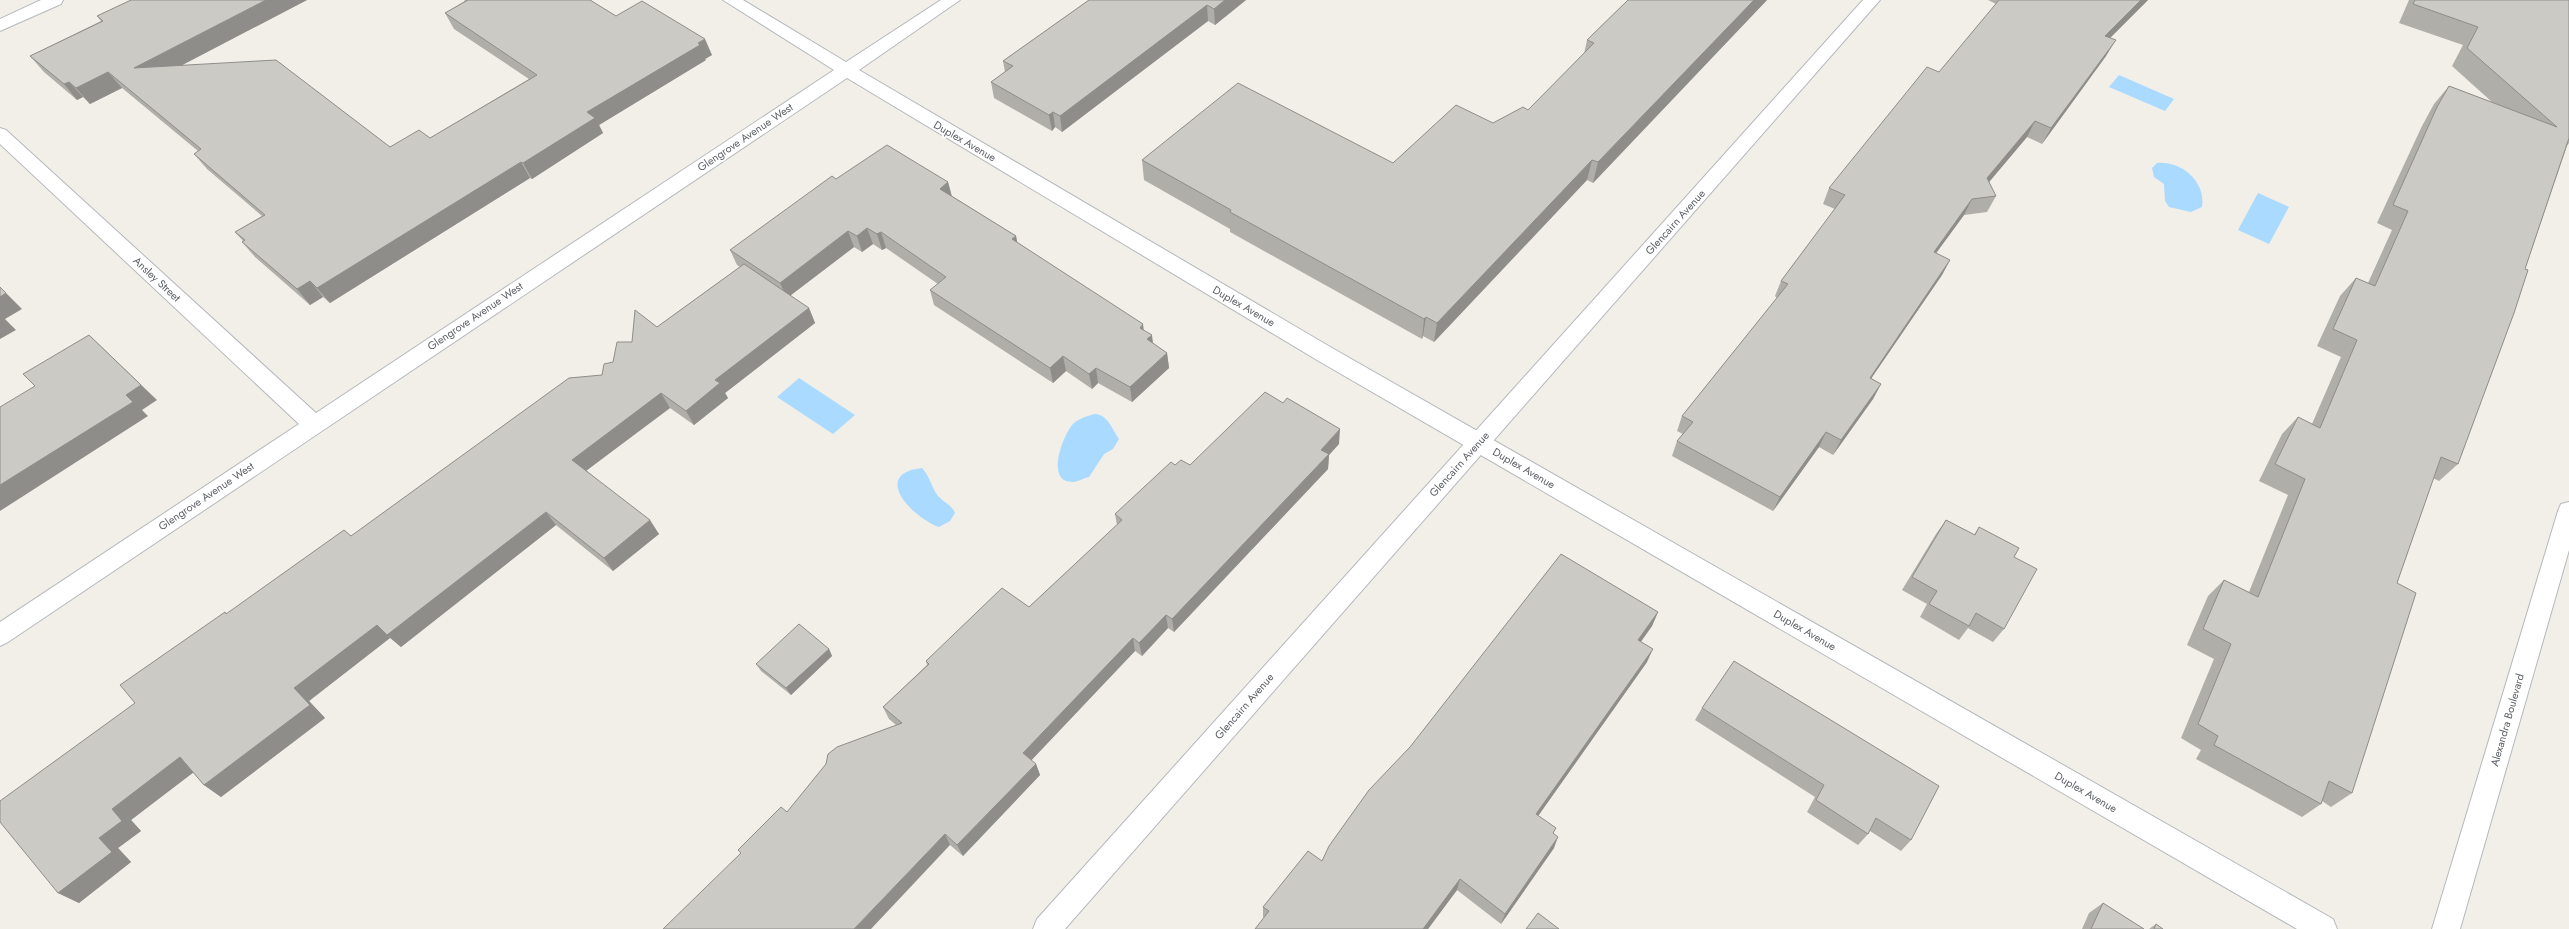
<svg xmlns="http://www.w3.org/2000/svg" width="2569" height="929" font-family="Jost,sans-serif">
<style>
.water{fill:#aadaff}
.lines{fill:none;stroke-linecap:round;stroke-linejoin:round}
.minor-casing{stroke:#b5b8bc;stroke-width:2}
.tertiary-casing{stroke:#b5b8bc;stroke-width:2}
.minor{fill:#fff;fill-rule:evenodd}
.tertiary{fill:#fff;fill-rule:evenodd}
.wall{fill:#afaea9}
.shaded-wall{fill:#8f8d8a}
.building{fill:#cccac5;stroke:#8f8d8a}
.labels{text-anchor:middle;stroke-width:3.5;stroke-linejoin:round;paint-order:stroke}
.street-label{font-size:11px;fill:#5f6368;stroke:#fff}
</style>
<rect width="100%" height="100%" fill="#f1efe8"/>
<!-- water -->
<path class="water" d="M2119 75 2174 99 2165 111 2109 87Z
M2157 163C2182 161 2206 182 2202 207L2191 212 2169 207 2165 201 2164 184 2154 177 2152 168Z
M2258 193 2289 207 2269 244 2238 230Z
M799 378 855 415 833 434 777 397Z
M1095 414C1108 415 1112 429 1119 439L1113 449 1104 454 1089 477C1084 478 1079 481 1074 482 1044 484 1063 436 1072 425 1077 419 1087 416 1095 414Z
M922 468C930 476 931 487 938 496 943 502 952 505 955 513L950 521 939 527C913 518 870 474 922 468Z"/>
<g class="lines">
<defs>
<path id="minor" d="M41 0H63L61 4 0 31V19Z
M723 0H743L846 62 941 0H960L859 70 1332 348 2333 919 2337 929H2297L1317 360 847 78 8 642 0 646V622L299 424 0 144V128L6 130 316 413 834 70Z
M2569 502V550L2460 929H2432L2558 511 2561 504Z"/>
<path id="tertiary" d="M1863 0H1880L1065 929H1033L1037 919Z"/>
</defs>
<!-- minor casing -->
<use href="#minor" class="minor-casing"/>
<!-- tertiary casing -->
<use href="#tertiary" class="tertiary-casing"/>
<!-- minor -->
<use href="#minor" class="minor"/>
<!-- tertiary -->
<use href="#tertiary" class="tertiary"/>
</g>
<!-- wall -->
<path class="wall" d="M131 0H307L182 65 390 147 430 138 529 79 454 29 445 13 465 1 464 0H590L616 16 712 55 705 59 706 60 599 125 603 133 532 179 530 178 330 303 323 297 310 305 255 257 242 242 243 241 235 232 262 216 207 169 194 154 198 151 122 88 90 104 83 97 77 100 44 72 30 56 101 21 97 16Z
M1089 0H1246L1215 25 1208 21 1062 132 1055 127 1052 131 994 98 991 82 1005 72 1003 61Z
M1628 0H1767L1593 183 1587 180 1434 342 1423 336 1422 339 1230 232V229L1144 180 1142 160 1393 163 1528 110 1584 54 1587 40Z
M1988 0H2148L2110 38 2106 56 2042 144 2027 137 1989 182 1996 196 1987 212 1964 215 1936 253 1950 260 1942 275 1871 378 1881 384 1873 399 1833 455 1819 447 1773 511 1672 456 1677 441 1683 434 1677 431 1682 416 1777 298 1775 296 1781 281 1835 209 1823 204 1829 188 1939 72 1996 4Z
M2409 0H2569V143L2567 146 2458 464 2439 481 2433 478 2397 583 2352 793 2331 807 2322 801 2321 804 2302 817 2196 759 2201 750 2181 738 2214 659 2187 645 2208 596 2224 580 2249 592 2288 495 2259 481 2282 434 2298 417 2312 424 2341 357 2317 346 2340 296 2356 278 2368 283 2392 230 2377 223 2422 126 2434 104 2449 86 2492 102 2452 66 2463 45 2399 23Z
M836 179 948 182 952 196 1016 236 1017 242 1144 330 1153 343 1167 353 1169 368 1132 402 1098 383 1092 389 1066 371 1053 383 934 305 930 290 938 284 886 248 882 250 873 244 862 252 854 247 790 296 809 308 815 323 725 393 728 398 694 425 670 408 586 470 659 534 613 571 556 525 401 647 390 638 309 701 325 718 221 797 204 785 193 772 131 820 141 831 118 848 131 862 79 903 58 893 135 703 226 614 351 536 602 375 632 342 657 327 740 267 737 265 730 250Z
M1339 444 1329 455 1328 469 1174 632 1168 628 1142 656 1135 651 1031 760 1036 764 1040 775 963 856 950 845 741 854 738 850 787 812 896 725 889 719 883 707 927 665 926 661 1029 607 1117 525 1115 514 1175 465H1190Z
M1946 520 1974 535 1979 527 2014 557 2004 629 1993 642 1968 628 1959 640 1920 617 1927 604 1902 590 1936 534Z
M1658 612 1652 626 1641 641 1647 662 1538 816 1554 834V848L1501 924 1457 890 1428 929H1255L1264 918 1263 917V907L1322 861Z
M829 649 832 656 791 695 761 671 756 664Z
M1702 708 1911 840 1901 851 1870 831 1868 834 1858 845 1807 812 1815 797 1695 720Z
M2103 903 2144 929H2082L2089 913Z
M2156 924 2163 929H2149Z"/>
<!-- shaded-wall -->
<path class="shaded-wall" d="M266 0H307L146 84 134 68Z
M1225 0H1246L1215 25 1214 9Z
M1754 0H1767L1593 183 1598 162Z
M2141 0H2148L2096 52 2105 36Z
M1207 5 1208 21 1062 132 1060 116Z
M705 39 712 55 705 59 706 60 599 125 603 133 532 179 523 163 587 112Z
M2116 40 2106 56 2042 144 2051 128Z
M108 72 122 88 90 104 76 88Z
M69 82 83 97 77 100 64 84Z
M1053 112 1055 127 1052 131 1049 115Z
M2035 121 2027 137 1979 194 1987 178Z
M1592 160 1587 180 1434 342 1437 323Z
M521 162 530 178 330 303 317 288Z
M948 182 952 198 940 189Z
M1972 199 1964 215 1926 267 1934 252Z
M867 228 873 244 862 252 857 236Z
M848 231 854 247 787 298 780 283Z
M881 232 886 248 882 250 877 234Z
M1016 236 1019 251 1012 239Z
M1950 260 1942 275 1862 392 1870 378Z
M310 281 323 297 310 305 297 289Z
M0 287 22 309 5 319 16 330 0 339Z
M809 308 815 323 725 393 728 398 694 425 686 411 715 380Z
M1426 317 1423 336 1422 339 1424 319Z
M1143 324 1145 340 1140 328Z
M89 335 157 400 142 410 148 416 0 511V485L126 395Z
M1152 335 1154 351 1147 339Z
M1167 353 1169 368 1132 402 1130 387Z
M1063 356 1066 371 1053 383 1050 368Z
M1096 368 1098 383 1092 389 1089 374Z
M1881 384 1873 399 1833 455 1841 440Z
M661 393 670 408 582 474 572 460Z
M1340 429 1339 444 1329 455 1328 469 1174 632 1172 619 1321 450Z
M1826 432 1819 447 1773 511 1780 497Z
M546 512 556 525 401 647 387 635Z
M650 520 659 534 613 571 604 558Z
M1658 612 1652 626 1633 653 1638 640Z
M1166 615 1168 628 1142 656 1139 643Z
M377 625 390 638 309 701 325 718 221 797 204 785 294 688Z
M1133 638 1135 651 1027 765 1023 753Z
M829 649 832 656 791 695 786 688Z
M1653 649 1647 662 1531 826 1536 814Z
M180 757 198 769 131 820 141 831 118 848 131 862 79 903 58 893 99 838 112 809Z
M1036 764 1040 775 963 856 957 845Z
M945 834 950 845 871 929H854Z
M1558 837 1554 848 1501 924 1505 914Z
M1460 879 1457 890 1428 929H1423Z"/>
<!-- building -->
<path class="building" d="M131 0H266L134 68 276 60 390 147 419 130 430 138 537 75 445 13 468 0H590L616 16 642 1 705 39 698 43 700 45 587 112 595 118 523 163 521 162 317 288 310 281 297 289 242 242 245 240 235 232 265 215 194 154 201 149 108 72 76 88 69 82 64 84 30 56 103 21 97 16Z
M1089 0H1225L1214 9 1207 5 1060 116 1053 112 1049 115 991 82 1013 66 1003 61Z
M1628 0H1754L1598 162 1592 160 1437 323 1426 317 1424 319 1230 212 1231 210 1142 160 1238 83 1393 163 1456 105 1493 123 1523 107 1528 110 1594 43 1587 40Z
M1999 0H2141L2105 36 2116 40 2051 128 2035 121 1987 178 1996 196 1972 199 1934 252 1950 260 1870 378 1881 384 1841 440 1826 432 1780 497 1677 441 1693 422 1682 416 1788 284 1781 281 1845 195 1829 188 1927 67 1939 72Z
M2415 0H2569V138L2525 269 2528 270 2514 313 2458 464 2441 457 2397 583 2416 593 2352 793 2329 781 2321 804 2214 745 2218 736 2198 724 2231 644 2203 629 2224 580 2258 597 2305 479 2275 464 2298 417 2320 428 2357 340 2333 329 2356 278 2375 286 2408 211 2393 205 2437 107 2449 86 2557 127 2467 48 2478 27 2413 4Z
M887 145 948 182 940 189 1016 236 1012 239 1143 324 1140 328 1152 335 1147 339 1167 353 1130 387 1096 368 1089 374 1063 356 1050 368 930 290 946 277 881 232 877 234 867 228 857 236 848 231 780 283 730 250 832 176 836 179Z
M744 264 809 308 715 380 720 383 686 411 661 393 572 460 650 520 604 558 546 512 387 635 377 625 294 688 310 705 204 785 180 757 112 809 122 821 99 838 112 852 58 893 0 822V801L135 703 120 685 225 612 226 614 344 530 351 536 569 378 602 375 604 364 613 362 617 342H632L635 310 657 327Z
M0 287 6 293 0 297Z
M89 335 141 385 126 395 133 402 0 485V407L35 386 23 374Z
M1265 392 1283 403 1287 398 1340 429 1321 450 1329 454 1172 619 1166 615 1139 643 1133 638 1023 753 1036 764 957 845 945 834 854 929H663L741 853 738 850 781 807 787 812 826 764 828 754 837 747 902 723 883 707 929 664 926 661 1002 588 1029 607 1122 520 1115 514 1171 462 1175 465 1181 460 1190 465Z
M1946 520 1975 535 1979 527 2019 548 2014 557 2037 569 2004 629 1976 613 1969 626 1929 604 1937 591 1912 577Z
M1561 554 1658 612 1638 640 1653 649 1536 814 1556 828 1553 833 1558 837 1505 914 1460 879 1423 929H1255L1269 911 1263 907 1308 851 1322 861 1329 846 1369 790 1410 747Z
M799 624 829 649 786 688 756 664Z
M1734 661 1939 786 1911 840 1876 818 1868 834 1816 800 1824 785 1702 708Z
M2103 903 2144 929H2091Z
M1538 913 1559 929H1526Z
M2156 924 2163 929H2154Z"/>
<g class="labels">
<!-- street labels -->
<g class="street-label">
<text transform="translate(745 137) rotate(-34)" y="4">Glengrove Avenue West</text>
<text transform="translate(965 141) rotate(30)" y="4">Duplex Avenue</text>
<text transform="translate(1675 222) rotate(-48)" y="4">Glencairn Avenue</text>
<text transform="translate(157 279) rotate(43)" y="4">Ansley Street</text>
<text transform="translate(1244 306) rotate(30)" y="4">Duplex Avenue</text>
<text transform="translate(475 316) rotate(-34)" y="4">Glengrove Avenue West</text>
<text transform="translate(1459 464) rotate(-48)" y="4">Glencairn Avenue</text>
<text transform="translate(1524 468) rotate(30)" y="4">Duplex Avenue</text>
<text transform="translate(206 496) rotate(-34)" y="4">Glengrove Avenue West</text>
<text transform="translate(1805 630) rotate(30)" y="4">Duplex Avenue</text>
<text transform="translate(1244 706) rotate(-49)" y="4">Glencairn Avenue</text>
<text transform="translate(2507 720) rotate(-74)" y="4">Alexandra Boulevard</text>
<text transform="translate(2086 792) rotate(30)" y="4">Duplex Avenue</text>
</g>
</g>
</svg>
